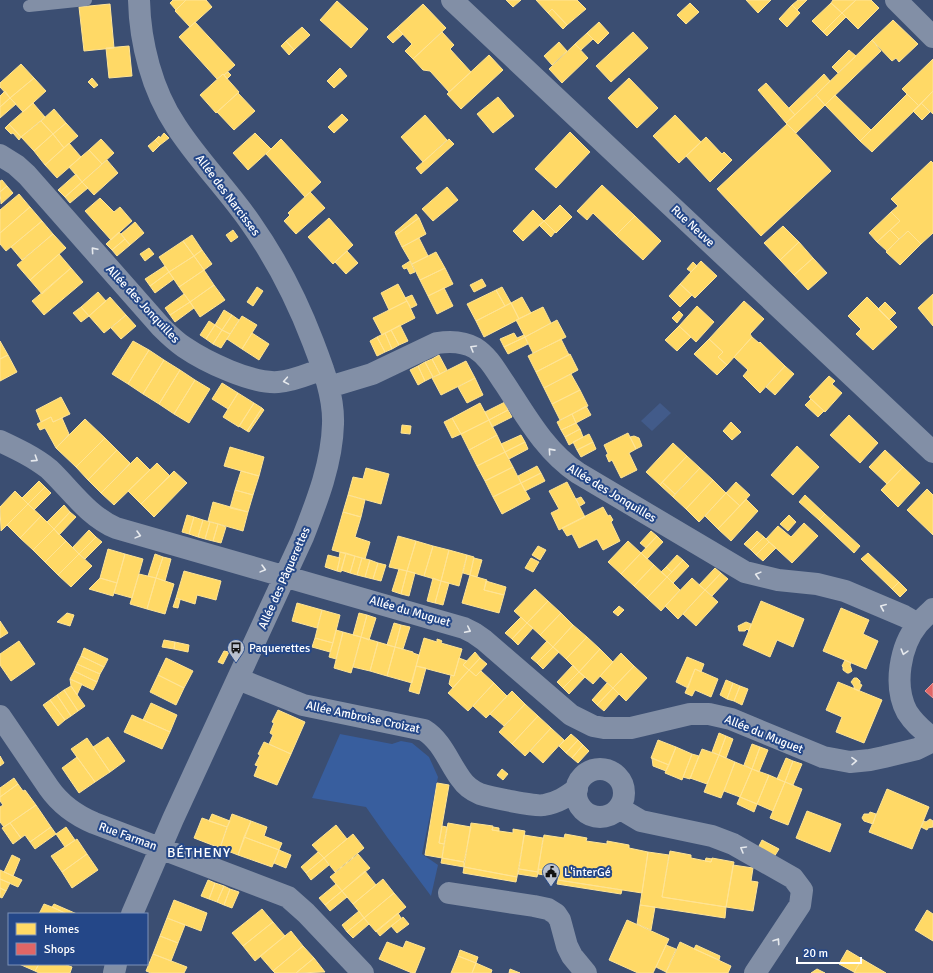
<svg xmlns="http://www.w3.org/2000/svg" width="933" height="973" font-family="Signika,sans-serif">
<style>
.green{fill:#385e9e}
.water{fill:#425b8a}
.homes{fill:#ffd966;stroke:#ffe494}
.shops{fill:#e06666;stroke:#e99494}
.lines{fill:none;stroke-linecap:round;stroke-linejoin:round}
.service{stroke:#828fa6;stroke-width:12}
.minor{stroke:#828fa6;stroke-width:22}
.oneway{stroke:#e6e9ed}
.labels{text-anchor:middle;stroke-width:4;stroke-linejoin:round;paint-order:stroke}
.street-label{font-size:12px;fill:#fff;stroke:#244788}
.poi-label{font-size:12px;fill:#fff;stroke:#244788;text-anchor:start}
.quarter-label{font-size:14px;letter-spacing:1px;fill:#fff;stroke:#244788}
</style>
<rect width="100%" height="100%" fill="#3b4e72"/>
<!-- green -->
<path class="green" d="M340 734 392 744 401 741 412 743 429 757 438 777 422 854 438 865 431 896 387 837 366 807 312 798Z"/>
<!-- water -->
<path class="water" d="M660 403 671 413 652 431 641 421Z"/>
<!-- homes -->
<path class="homes" d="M173 0H186L176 10 170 3Z
M186 0H206L212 7 190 27 175 11Z
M506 0H521L513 7Z
M536 0H577L586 9 567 25 552 9 548 13Z
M746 0H771L758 13Z
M798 0H807L797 10 792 5Z
M833 0H856L842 13 831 3Z
M856 0H871L879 8 858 29 842 13Z
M337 1 368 29 351 48 320 20Z
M690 3 699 12 686 24 677 15Z
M831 3 842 13 823 32 812 21Z
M110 4 114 48 84 51 79 7Z
M423 4 446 28 413 59 405 51 412 44 397 28Z
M792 5 800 13 787 27 779 19Z
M552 9 567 25 563 29 548 13Z
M842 13 846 17 827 36 823 32Z
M893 20 918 44 899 62 896 58 892 61 872 40Z
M195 22 235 65 224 75 223 74 217 79 179 37Z
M599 22 609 33 598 44 587 33Z
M302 27 310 35 294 50 286 41Z
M397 28 403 34 393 43 387 37Z
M442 32 454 45 450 49 471 72 449 92 430 71 423 70 413 59Z
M633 32 648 48 611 82 596 66Z
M587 33 593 39 581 50 575 44Z
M872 40 881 51 825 105 816 95Z
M286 41 294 50 289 55 281 46Z
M559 42 567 51 552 65 544 56Z
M575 44 588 58 562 83 549 69Z
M129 46 132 76 109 78 106 48Z
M849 50 856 56 838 73 832 67Z
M489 55 503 70 461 109 447 94Z
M933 59V91L919 106 902 89Z
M21 64 34 78 10 98 0 87V83Z
M340 68 347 76 334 88 327 81Z
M228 72 231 75 227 79 224 75Z
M223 74 239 92 216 113 200 95Z
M824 74 830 81 795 115 789 108Z
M34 78 46 91 23 112 10 98Z
M92 78 98 85 94 88 88 82Z
M629 78 658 108 637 128 608 98Z
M766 83 795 115 786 123 758 90Z
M5 91 10 98 0 107V96Z
M933 91V114L921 103Z
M238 93 255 111 234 130 217 112Z
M907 94 919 106 872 152 860 141Z
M816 95 825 105 796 133 786 123Z
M835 95 871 130 860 141 825 105Z
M498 97 514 116 493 133 477 114Z
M10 98 16 104 0 118V107Z
M33 103 45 117 21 137 9 124Z
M921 103 930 112 922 120 913 111Z
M54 109 66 123 53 134 41 121Z
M342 114 348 120 334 133 328 127Z
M425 115 447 140 423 162 401 137Z
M675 115 701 142 679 163 653 136Z
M41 121 53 134 34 151 21 137Z
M66 123 78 136 64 148 53 134Z
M9 124 21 137 19 140 13 133 11 134 5 128Z
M787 124 831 171 761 236 717 189Z
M570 132 590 152 556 188 535 169Z
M164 133 169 138 160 145 155 140 159 136 160 138Z
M255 133 271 149 248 170 233 153Z
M53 134 64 148 45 165 34 151Z
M706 137 722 154 724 152 732 160 710 182 686 156Z
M101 139 114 153 102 164 89 150Z
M281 139 321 182 305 197 266 154Z
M449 139 454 144 421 174 416 168Z
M155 140 160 145 153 152 148 146Z
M69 143 81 157 57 178 45 165Z
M89 150 102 164 82 182 69 167Z
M107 160 118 173 94 195 82 182Z
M931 161 933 163V233L921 244 908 231 899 239 890 230 900 221 891 212 898 206 891 199Z
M76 174 82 182 65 197 58 190Z
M2 180 7 186 0 192V181Z
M82 182 88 188 70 203 65 197Z
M602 185 635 216 616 235 593 213 587 220 577 211Z
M7 186 13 193 1 204 0 192Z
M447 187 458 200 433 221 422 209Z
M310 192 325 208 296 234 284 221 290 215 288 213Z
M19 194 30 207 0 233V210Z
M100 198 114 212 120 207 132 221 111 240 85 211Z
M560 205 572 217 556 233 544 221Z
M30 207 42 221 6 251 0 244V233Z
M533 210 544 221 523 241 513 231Z
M891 212 900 221 877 242 869 233Z
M416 214 419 218 396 235 395 232Z
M635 216 661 241 643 260 616 235Z
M329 218 353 245 333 264 308 237Z
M419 218 426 234 402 247 396 235Z
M42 221 53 234 22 260 11 247Z
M544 221 555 232 551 237 539 225Z
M135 222 144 233 130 245 121 234Z
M783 226 799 242 780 260 764 243Z
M233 230 238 237 231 242 226 235Z
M890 230 899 239 887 251 877 242Z
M908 231 921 244 900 265 886 252Z
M119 232 125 239 112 250 106 244Z
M53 234 66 248 30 280 17 265Z
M192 235 202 250 194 256 183 241Z
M419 238 428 256 412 264 402 247Z
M125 239 130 245 117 256 112 250Z
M183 241 194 256 169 272 159 257Z
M799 242 813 258 794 275 780 260Z
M149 248 154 254 145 261 140 254Z
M202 250 212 264 204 270 194 256Z
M347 251 358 263 346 274 335 262Z
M436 252 445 268 420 280 412 264Z
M59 254 71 268 42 294 30 280Z
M194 256 204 270 179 287 169 272Z
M813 258 827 273 808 290 794 275Z
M410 261 415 272 410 274 407 268 404 269 402 266Z
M701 261 717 276 695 298 680 284Z
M693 262 697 266 691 272 687 269Z
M165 266 169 272 150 286 145 279Z
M71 268 83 282 44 315 32 301Z
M445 268 453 284 428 296 420 280Z
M204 270 214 285 190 302 179 287Z
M169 272 174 279 155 293 150 286Z
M482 279 486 286 474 292 470 285Z
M398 284 407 301 389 310 381 293Z
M680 284 692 295 680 307 669 296Z
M214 285 225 300 200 317 190 302Z
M257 287 263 291 253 306 247 302Z
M502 287 511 303 505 306 496 290Z
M444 288 453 306 437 314 428 296Z
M496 290 505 306 476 321 467 304Z
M98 292 106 301 89 316 81 307Z
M184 294 190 302 170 315 165 308Z
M933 294V326L918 308Z
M412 295 417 305 411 308 405 298Z
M110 297 126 315 104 333 89 316Z
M522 297 531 313 519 319 511 303Z
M867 297 897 327 873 350 856 334 861 329 848 316Z
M407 301 415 318 382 335 373 318Z
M744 301 764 319 750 334 752 337 727 365 718 357 723 352 709 339Z
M190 302 194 308 175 322 170 315Z
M885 302 896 313 889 320 878 309Z
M511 303 519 319 484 337 476 321Z
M697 306 714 322 696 342 679 326Z
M81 307 89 316 81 322 73 313Z
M543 307 551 323 525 337 516 320Z
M224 310 232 315 222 330 215 325Z
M679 311 683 315 677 323 672 318Z
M126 315 136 326 121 339 111 328Z
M232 315 239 320 230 334 222 330Z
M242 316 257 325 242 349 227 339Z
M557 320 566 337 533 353 525 337Z
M209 321 215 325 206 339 200 335Z
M215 325 222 330 213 344 206 339Z
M400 325 408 341 399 345 391 330Z
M679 326 691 337 677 351 665 340Z
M222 330 230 334 221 348 213 344Z
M391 330 399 345 392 349 385 333Z
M252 333 269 344 259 360 242 349Z
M385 333 392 349 385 352 377 337Z
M514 333 517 338 524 335 525 337 504 347 500 339Z
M377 337 385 352 377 356 370 341Z
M525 337 528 344 508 354 504 347Z
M752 337 759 343 760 342 785 366 760 393 743 376 748 370 734 357Z
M561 339 569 355 536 372 528 356Z
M709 339 723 352 718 357 727 365 717 375 694 354Z
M0 341 8 355 0 359Z
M133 341 149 350 128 384 112 374Z
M149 350 164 360 143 394 128 384Z
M570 354 578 370 544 388 536 372Z
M8 355 17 372 0 381V359Z
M439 355 447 370 440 374 432 359Z
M432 359 440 374 433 377 425 362Z
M164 360 180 370 159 404 143 394Z
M466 361 475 378 441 395 432 378Z
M425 362 433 377 425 381 418 366Z
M418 366 425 381 418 385 410 370Z
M785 366 794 374 775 395 766 387Z
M180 370 195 380 174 414 159 404Z
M571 374 580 390 552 404 544 388Z
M829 376 835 381 832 384 842 393 825 412 809 397Z
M475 378 483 395 467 403 458 387Z
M195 380 210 389 189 423 174 414Z
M222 383 238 393 228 409 212 399Z
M580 390 588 406 560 420 552 404Z
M238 393 254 403 239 427 223 417Z
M61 397 70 414 53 422 51 417 41 422 36 410Z
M811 399 824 411 818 417 805 405Z
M505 402 508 410 489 420 485 412Z
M254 403 262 408 247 431 239 426Z
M480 403 489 420 461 434 452 418Z
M586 406 591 415 576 423 572 414Z
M262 408 264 410 249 432 247 431Z
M508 410 512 417 492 427 489 420Z
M572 414 576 423 561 430 557 422Z
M849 415 878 443 860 463 830 435Z
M51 417 53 422 62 418 69 434 56 448 45 428 40 430 37 424Z
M452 418 461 434 452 438 444 422Z
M85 419 105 438 76 467 56 448Z
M489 420 497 435 469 450 461 434Z
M731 422 741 432 732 440 723 431Z
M576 423 580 429 565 437 561 430Z
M402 425 411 426 410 434 401 433Z
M580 429 583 437 569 445 565 437Z
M628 433 636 449 629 453 637 470 621 478 612 460 609 462 606 455 608 454 604 445Z
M589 434 593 442 577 450 573 442Z
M497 435 505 452 477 466 469 450Z
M521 435 525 442 505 452 501 444Z
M634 436 639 438 642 446 636 449 630 437Z
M105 438 117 450 88 480 76 467Z
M525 442 528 449 509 459 505 452Z
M593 442 596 449 581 457 577 450Z
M673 443 687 456 660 485 646 472Z
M797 446 819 467 793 495 771 475Z
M230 447 264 457 259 476 224 466Z
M117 450 130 463 101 493 88 480Z
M885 450 903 467 887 484 869 467Z
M505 452 513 467 485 481 477 466Z
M687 456 700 468 675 494 662 482Z
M137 457 150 470 114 505 101 493Z
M157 463 170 476 141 504 128 491Z
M537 466 541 473 521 483 518 476Z
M513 467 521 483 493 497 485 481Z
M903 467 920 483 898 507 881 490Z
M366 468 389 474 381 504 348 495 353 477 363 479Z
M700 468 713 480 686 509 673 497Z
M174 471 187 483 154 517 141 504Z
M241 471 259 476 253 495 235 490Z
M541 473 545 481 525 491 521 483Z
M713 480 726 493 699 522 686 509Z
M39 481 45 487 28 504 22 498Z
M567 482 585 517 559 530 551 513 559 509 549 491Z
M662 482 675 494 673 497 660 485Z
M736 482 750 495 740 506 726 493Z
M521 483 530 499 502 514 493 497Z
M45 487 51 493 34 510 28 504Z
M927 489 933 495V535L907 510Z
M235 490 253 495 248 512 230 508Z
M15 491 28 504 1 531 0 507Z
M726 493 740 506 718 529 705 516Z
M348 495 365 500 361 517 343 512Z
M805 495 825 514 819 520 799 502Z
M581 497 585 503 580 506 576 499Z
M746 499 758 511 731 541 718 529Z
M213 502 248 512 243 531 208 521Z
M28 504 41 516 20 538 7 525Z
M64 505 70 512 54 529 47 522Z
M603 507 608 516 610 515 613 520 611 522 620 541 603 550 597 539 579 548 572 534 567 536 562 528Z
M70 512 76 517 59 535 54 529Z
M343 512 361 517 355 537 370 542 365 559 332 550Z
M825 514 860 546 854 553 819 520Z
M187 515 194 517 189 534 182 532Z
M789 515 796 522 788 531 780 524Z
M41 516 54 529 33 550 20 538Z
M194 517 203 520 198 537 189 534Z
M203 520 210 522 205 539 198 537Z
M210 522 218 524 213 541 205 539Z
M804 523 818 536 792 563 766 539 778 526 791 537Z
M218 524 226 527 221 543 213 541Z
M54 529 66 541 45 562 33 550Z
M89 530 96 537 79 554 73 547Z
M651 531 657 536 646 548 640 543Z
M757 531 764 537 751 550 744 544Z
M398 536 416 541 407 571 389 567Z
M657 536 663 542 647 559 641 553Z
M96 537 102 542 85 559 79 554Z
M764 537 769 542 756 555 751 550Z
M66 541 79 554 58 575 45 562Z
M416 541 433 546 424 576 407 571Z
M628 541 641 553 621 574 608 562Z
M769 542 776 548 763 561 756 555Z
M433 546 449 550 441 581 424 576Z
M538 546 546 550 540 560 532 555Z
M108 549 125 554 117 583 100 578Z
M449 550 467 555 459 586 441 581Z
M340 552 346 553 341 572 337 571 340 558H339Z
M346 553 355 556 350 573 341 570Z
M641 553 654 565 634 586 621 574Z
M868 553 899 582 892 589 861 559Z
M79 554 92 566 71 587 58 575Z
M125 554 143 559 132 598 114 593Z
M155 554 163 557 156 578 148 576Z
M328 555 340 558 337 571 325 567Z
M467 555 474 557 470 575 463 573Z
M677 555 683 560 672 572 666 567Z
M355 556 362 558 357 575 350 573Z
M163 557 171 559 165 581 156 578Z
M362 558 370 560 365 577 357 575Z
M474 558 482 560 477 577 470 575Z
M531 558 539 562 533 572 525 568Z
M370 560 378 563 373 579 365 577Z
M683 560 689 566 673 583 667 577Z
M378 563 386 565 381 581 373 579Z
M654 565 667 577 647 598 634 586Z
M666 567 672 572 667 577 661 572Z
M715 568 721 573 705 590 699 585Z
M399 569 407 571 401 594 392 591Z
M184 571 221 581 216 600 197 595 195 604 176 598Z
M407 571 415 573 409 596 401 594Z
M721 573 728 579 712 596 705 590Z
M139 574 156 578 147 609 130 604Z
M470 575 487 580 484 590 504 595 499 613 462 603Z
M667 577 680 590 661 611 647 598Z
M100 578 117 583 113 596 89 589Z
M156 578 174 584 165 614 147 609Z
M433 578 441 581 435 603 427 601Z
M692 578 705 590 678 619 665 606Z
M441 581 449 583 443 605 435 603Z
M486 581 506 587 504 595 484 590Z
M899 582 907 590 900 597 892 589Z
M535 589 548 601 527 623 514 611Z
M705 590 718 602 696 626 683 614Z
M176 598 180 600 178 608 173 607Z
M548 601 561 613 540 635 527 623Z
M761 601 804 619 793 647 777 640 770 657 743 645Z
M297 603 322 610 317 628 292 621Z
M619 606 624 610 618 616 613 612Z
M841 608 869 620 863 634 878 641 866 669 823 651Z
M322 610 340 615 333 643 315 638Z
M67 613 74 615 70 626 57 622Z
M359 613 367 615 361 637 353 635Z
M561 613 573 625 553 647 540 635Z
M367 615 376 618 369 640 361 637Z
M521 617 527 623 512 639 505 633Z
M0 621 8 633 0 638Z
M746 622 751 624 749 631 747 629 745 631H739L738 626Z
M394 623 401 625 395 647 387 645Z
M527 623 533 628 518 645 512 639Z
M401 625 410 627 403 649 395 647Z
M573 625 587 637 566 659 553 647Z
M336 630 343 632 336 659 329 657Z
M343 632 361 637 351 673 334 668Z
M361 637 378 642 370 671 353 667Z
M587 637 600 649 579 672 566 659Z
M315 638 333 643 330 652 312 647Z
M424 638 437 642V639L440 640 442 641 441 643 462 649 454 676 416 666Z
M164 640 175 642 174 649 162 647Z
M19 641 35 664 11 681 0 665V654Z
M547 641 553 647 537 663 531 658Z
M175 642 189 645 188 652 174 649Z
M378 642 395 647 387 676 370 671Z
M395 647 413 652V653L419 655 412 683 387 676Z
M553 647 559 652 543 669 537 663Z
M84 648 108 659 104 667 81 656Z
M600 649 613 662 593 684 579 672Z
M224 651 229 652 223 664 218 662Z
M475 652 480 658 469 670 463 665Z
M621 653 634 666 613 688 600 676Z
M81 656 104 667 100 674 77 664Z
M687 657 704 664 701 672 695 669 688 688 676 682Z
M166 658 193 671 184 688 158 675Z
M459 658 467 661 463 665 469 670 453 688 449 684 451 675 454 676Z
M480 658 487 664 476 676 469 670Z
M845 660 851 663 850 665 852 671 849 673H847L843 670V667L842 666Z
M77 664 100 674 97 682 74 671Z
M573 665 579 672 563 688 557 682Z
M416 666 426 668 419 694 409 691Z
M634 666 647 678 626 701 613 688Z
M695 669 718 679 711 697 695 690 692 696 685 693Z
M469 670 476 676 481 671 494 683 468 711 448 693Z
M74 671 97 682 93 690 70 679Z
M579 672 585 677 569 694 563 688Z
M158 675 184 688 176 705 150 692Z
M854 678H857L860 681V684L862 685 859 691 854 689V686L851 682Z
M70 679 82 684 77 695 71 686Z
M726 680 733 683 727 699 720 695Z
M838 682 882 700 864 743 836 732 842 717 826 710Z
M494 683 507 696 486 718 473 706Z
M607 683 613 688 597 705 592 700Z
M733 683 740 686 734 701 727 699Z
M71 686 85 706 78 711 64 690Z
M740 686 748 689 742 705 734 701Z
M613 688 619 694 604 711 597 705Z
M64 690 78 711 71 716 57 695Z
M512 691 525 704 504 726 490 714Z
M57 695 71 716 65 720 50 700Z
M50 700 65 720 58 726 43 705Z
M151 703 177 715 170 732 143 720Z
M525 704 538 716 512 744 499 732Z
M278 710 305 722 291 754 269 744 273 735 270 733 274 723 272 722Z
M132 715 170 732 162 749 124 732Z
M538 716 551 728 525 756 512 744Z
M551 728 564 740 543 763 530 751Z
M719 733 726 736 719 755 712 752Z
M571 734 578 740 566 753 559 746Z
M726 736 733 739 726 758 719 755Z
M108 737 125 761 110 772 93 747Z
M87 738 110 772 95 782 71 749Z
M578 740 583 745 572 758 566 753Z
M658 740 676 747 669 765 651 758Z
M264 742 291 754 277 785 254 776 258 766 255 765 260 755 258 754Z
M752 744 760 747 752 769 744 765Z
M583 745 589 751 578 763 572 758Z
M676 747 692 754 682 780 665 773Z
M760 747 768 750 759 772 752 769Z
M702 749 719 755 707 784 690 778Z
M692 754 699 756 690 779 683 777Z
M719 755 735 762 721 798 704 792Z
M0 756 4 763 0 766Z
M77 757 95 782 79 793 62 768Z
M652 758 669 765 666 771 653 766Z
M786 758 793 761 785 782 777 779Z
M793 761 802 764 793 785 785 782Z
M735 762 752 769 740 797 724 791Z
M502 769 508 774 503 780 497 775Z
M752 769 769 775 757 804 740 797Z
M769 775 785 782 773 811 757 804Z
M14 778 18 784 0 797V788Z
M785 782 802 789 788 825 770 818Z
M437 783 449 785 439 843 444 844 442 858 425 855Z
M18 784 23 791 25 790 36 805 4 827 0 822V807L3 805 0 801V797Z
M887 789 929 807 912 849 869 832Z
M740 797 757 804 754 812 737 804Z
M36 805 51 827 30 842 25 835 21 838 10 823Z
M807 811 841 824 830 852 796 838Z
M870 812 876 814 873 824 864 821 862 818 864 814H869Z
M212 814 230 821 227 827 209 821Z
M232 814 251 821 238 855 220 848Z
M202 818 227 827 220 848 194 838Z
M930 819 933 821V827L928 828 927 830 921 827 924 821 926 822Z
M251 821 267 827 264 836 282 843 279 850 244 837Z
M10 823 21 838 13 844 2 828Z
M448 823 471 827 464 862 442 858Z
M471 823 493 826 492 830 513 833V829L525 831 517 877 464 867Z
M336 825 347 839 324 858 312 845Z
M442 826 447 827 444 844 439 843Z
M51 827 56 834 35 849 30 842Z
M66 827 75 840 65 847 56 834Z
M493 827 499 828V831L492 830Z
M353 834 364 848 335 872 324 858Z
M565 834 587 838 586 841 607 844V841L629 845V848L648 852 642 893 558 880 559 873 538 869 544 835 564 838Z
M524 835 543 838 538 872 519 869Z
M244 837 279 850 272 867 238 855Z
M77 839 87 854 62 872 51 856Z
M762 840 779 849 774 857 758 848Z
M279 850 291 855 286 868 274 863Z
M670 851 691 855V858L711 862 712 858 734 862 726 907 662 897Z
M318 852 324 858 306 873 301 867Z
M648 852 669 855 662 897 726 907 725 918 640 905Z
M87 854 98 870 72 888 62 872Z
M358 854 370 868 342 891 330 877Z
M12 855 20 859 13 876 4 872Z
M324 858 329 865 311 880 306 873Z
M442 858 464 862V867L441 863Z
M706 858 712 859 711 862 705 861Z
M733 865 753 868 751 881 758 882 753 911 726 907Z
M464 867 517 877 516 882 463 873Z
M519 869 538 872 537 877 518 874Z
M538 869 559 873 558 877 538 874Z
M0 870 22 880 18 887 0 879Z
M365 871 376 885 353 904 342 891Z
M0 879 10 883 6 891 0 888Z
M383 879 394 893 364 918 353 904Z
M208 880 215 883 209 899 201 896Z
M558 880 622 890 621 894 557 884Z
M215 883 224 886 217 902 209 899Z
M336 884 342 891 325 905 319 898Z
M224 886 230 889 224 905 217 902Z
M0 888 6 891 2 898 0 897Z
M230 889 239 892 232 908 224 905Z
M342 891 347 897 330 911 325 905Z
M394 893 406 907 376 932 364 918Z
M174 900 207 913 201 931 167 918Z
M44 904 52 907 67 914H39Z
M54 904 77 914H67L52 907Z
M640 905 655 907 651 930 637 924Z
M262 909 273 922 243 946 232 933Z
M927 910 933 914V941L915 930Z
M359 911 364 918 347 932 342 925Z
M398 913 401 918 380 936 376 931Z
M403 917 409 924 397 933 391 926Z
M167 918 185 925 178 943 160 936Z
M364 918 369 924 353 938 347 932Z
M627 920 669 939 653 973H638L609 960Z
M273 922 285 936 255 961 243 946Z
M291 931 303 946 273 971 260 956Z
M160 936 178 943 171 961 153 954Z
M406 941 425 948 415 973H412L379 959 387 942 403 948Z
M680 942 731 966 728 973H666Z
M666 945 676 949 666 972 656 967Z
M696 945 720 956 719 960 694 949Z
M303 946 314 958 296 973H275L273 971Z
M460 950 478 957 476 963 458 956Z
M847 950 862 959 854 972 839 964Z
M153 954 187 967 184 973H151L146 971Z
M458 956 476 963 472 973H451Z
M314 958 325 972 296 973Z
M862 959 886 973H854Z
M476 963 492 970 491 973H472Z
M19 964H39L35 971Z
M39 964H64L72 967 70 973H39L35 971Z
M510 969 520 973H509Z
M817 969 825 973H811Z"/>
<!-- shops -->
<path class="shops" d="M933 683V698L925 691Z"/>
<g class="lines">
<!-- service -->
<path class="service" d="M29 6 86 0"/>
<!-- minor -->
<path class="minor" d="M452 0 933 452
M896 0 933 37
M0 155 16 165 27 175 161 327C168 334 175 341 184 347 206 362 252 384 278 382 294 381 308 374 323 369
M329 387 372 374 437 343C450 341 463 341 475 348 489 357 496 371 505 384 526 416 545 451 578 473L745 572 778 580 817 584 845 591 904 616 918 624
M0 441C17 449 34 457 49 469 71 490 88 516 116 528L464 628 474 633 484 640 571 715 593 726 604 728H631L690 714H709L731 719 823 757 850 762 870 760 884 757 917 749 933 741
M933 609C928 614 922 619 918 624 900 646 893 686 907 712 914 723 923 731 933 738
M238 679 303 705 424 730C442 741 449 763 461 779 465 785 473 791 480 794 490 797 535 807 544 805 557 803 566 797 577 789
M0 716 49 788C61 805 75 815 94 823L288 897 306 913 363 973
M576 793a24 24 0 1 1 48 0a24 24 0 1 1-48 0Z
M619 808 641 821 712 836 733 844 793 878 802 890 800 905 755 973
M449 893 534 906 548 909 556 914 560 920 567 946 572 956 586 973
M132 914 173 819 303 537C317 501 332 463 333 424 334 396 323 368 313 342 297 300 276 259 250 222 227 189 198 160 176 126 152 90 140 43 139 0
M114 973 116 964"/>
</g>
<!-- one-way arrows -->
<defs><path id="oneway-chevron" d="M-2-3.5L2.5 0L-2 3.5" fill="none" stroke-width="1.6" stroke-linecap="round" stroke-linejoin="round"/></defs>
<g class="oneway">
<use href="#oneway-chevron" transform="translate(94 250) rotate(-131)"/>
<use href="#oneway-chevron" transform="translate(473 348) rotate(-150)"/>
<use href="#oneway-chevron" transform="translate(286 381) rotate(170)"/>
<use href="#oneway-chevron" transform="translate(551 451) rotate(-132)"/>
<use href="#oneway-chevron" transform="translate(35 459) rotate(33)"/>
<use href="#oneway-chevron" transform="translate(138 535) rotate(15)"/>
<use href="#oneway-chevron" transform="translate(263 569) rotate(15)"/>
<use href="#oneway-chevron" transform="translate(758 575) rotate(-165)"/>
<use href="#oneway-chevron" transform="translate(883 607) rotate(-157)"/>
<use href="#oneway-chevron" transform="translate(468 630) rotate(26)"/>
<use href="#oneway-chevron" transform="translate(904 652) rotate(106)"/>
<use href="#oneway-chevron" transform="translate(854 761) rotate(-1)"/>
<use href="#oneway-chevron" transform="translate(743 849) rotate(-150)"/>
<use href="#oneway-chevron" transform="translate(777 941) rotate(-56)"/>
</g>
<!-- icons -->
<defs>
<symbol id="bus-pin" viewBox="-11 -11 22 30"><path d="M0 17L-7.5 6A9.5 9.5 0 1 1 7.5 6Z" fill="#bac1ce" stroke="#244788"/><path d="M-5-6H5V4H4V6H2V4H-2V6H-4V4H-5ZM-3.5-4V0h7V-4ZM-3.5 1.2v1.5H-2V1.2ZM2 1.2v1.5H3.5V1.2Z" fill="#111"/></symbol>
<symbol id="civic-pin" viewBox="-11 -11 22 30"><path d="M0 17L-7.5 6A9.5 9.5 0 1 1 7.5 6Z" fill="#bac1ce" stroke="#244788"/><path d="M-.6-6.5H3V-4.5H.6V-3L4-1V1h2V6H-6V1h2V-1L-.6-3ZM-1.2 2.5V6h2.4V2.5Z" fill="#111"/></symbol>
</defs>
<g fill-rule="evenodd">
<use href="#bus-pin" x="226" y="638" width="20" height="27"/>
<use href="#civic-pin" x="541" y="862" width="20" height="27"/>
</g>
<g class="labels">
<!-- street labels -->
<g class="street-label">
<text transform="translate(228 195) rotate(53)" y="4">Allée des Narcisses</text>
<text transform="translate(693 226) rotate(43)" y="4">Rue Neuve</text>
<text transform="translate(143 304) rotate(47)" y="4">Allée des Jonquilles</text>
<text transform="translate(612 493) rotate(31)" y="4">Allée des Jonquilles</text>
<text transform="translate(284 578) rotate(-66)" y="4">Allée des Pâquerettes</text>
<text transform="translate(410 611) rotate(16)" y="4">Allée du Muguet</text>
<text transform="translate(363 717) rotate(12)" y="4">Allée Ambroise Croizat</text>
<text transform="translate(764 734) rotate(22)" y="4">Allée du Muguet</text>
<text transform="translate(128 836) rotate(20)" y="4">Rue Farman</text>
</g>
<!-- poi labels -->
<g class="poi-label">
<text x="249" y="652">Paquerettes</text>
<text x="564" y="876">L'interGé</text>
</g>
<!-- quarter labels -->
<g class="quarter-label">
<text x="199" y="857">BÉTHENY</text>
</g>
</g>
<!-- legend -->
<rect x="8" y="913" width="140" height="52" fill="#244788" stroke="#7c91b8"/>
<rect x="16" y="923" width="20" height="12" fill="#ffd966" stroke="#7c91b8"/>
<text x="44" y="933" font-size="12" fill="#ffffff">Homes</text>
<rect x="16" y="943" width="20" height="12" fill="#e06666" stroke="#7c91b8"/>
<text x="44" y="953" font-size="12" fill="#ffffff">Shops</text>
<!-- scale -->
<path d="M797 957v6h64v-6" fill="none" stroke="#ffffff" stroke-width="2"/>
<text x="803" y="957" font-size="12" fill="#ffffff" stroke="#244788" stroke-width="3" paint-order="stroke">20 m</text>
</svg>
